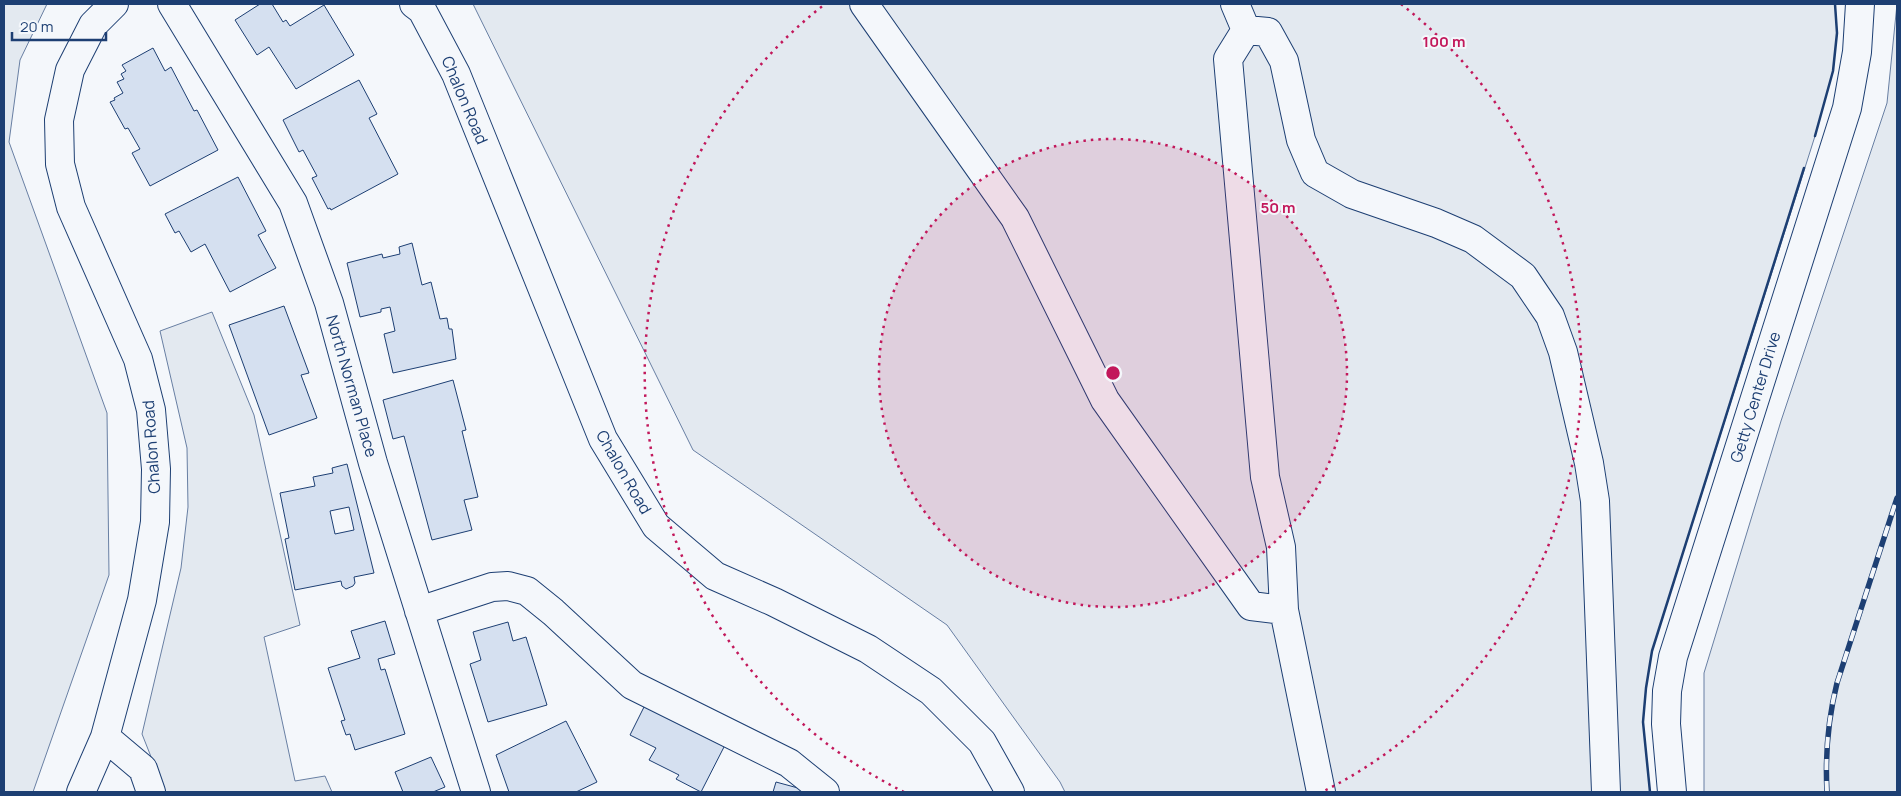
<svg xmlns="http://www.w3.org/2000/svg" width="1901" height="796" font-family="Manrope,sans-serif">
<style>
.green{fill:#e3e9f0;stroke:#687fa3}
.building{fill:#d5e0f0;stroke:#1d3f73;fill-rule:evenodd}
.lines{fill:none;stroke-linecap:round;stroke-linejoin:round}
.minor-casing{stroke:#1d3f73;stroke-width:30}
.minor{stroke:#f4f7fb;stroke-width:28}
.rail-casing{stroke:#1d3f73;stroke-width:5.5}
.rail{stroke:#f4f7fb;stroke-width:4;stroke-dasharray:11;stroke-linecap:butt}
.wall{stroke:#1d3f73;stroke-width:2.5}
.ring{fill:none;stroke:#c2185b;stroke-width:2.5;stroke-dasharray:2.5 5}
.labels{text-anchor:middle;stroke-width:4;stroke-linejoin:round;paint-order:stroke}
.street-label{font-size:16px;fill:#1d3f73;stroke:#f4f7fb}
.centre{fill:#c2185b;stroke:#f4f7fb;stroke-width:2.5}
.ring-label{font-size:15px;text-anchor:middle;font-weight:bold;fill:#c2185b;stroke:#f4f7fb;stroke-width:4;stroke-linejoin:round;paint-order:stroke}
</style>
<rect width="100%" height="100%" fill="#f4f7fb"/>
<!-- green -->
<path class="green" d="M4 4H47L20 60 9 142 107 413 109 575 33 792H4Z
M473 4H1835L1837 33 1833 71 1815 136 1652 651 1646 688 1643 722 1650 792H1065L1060 782 947 625 693 450Z
M1897 4V792H1704V673L1781 421 1887 103Z
M212 312 254 415 300 625 264 637 295 781 325 776 332 792H165L142 734 181 568 188 507 187 448 160 331Z"/>
<!-- building -->
<path class="building" d="M260 4H272L283 22 286 20 290 26 324 5 354 55 296 89 269 47 257 55 235 20Z
M153 48 165 71 171 67 194 111 197 110 218 150 150 186 132 153 140 149 128 128 125 129 110 102 115 100 114 98 123 93 117 82 124 79 121 74 126 71 122 65Z
M359 80 377 114 369 118 398 174 331 210 330 208 328 209 312 178 317 176 303 150 299 152 283 120Z
M238 177 266 231 258 235 276 268 230 292 205 244 191 252 179 231 175 233 165 214Z
M412 243 422 285 431 282 440 319 447 318 449 329H452L456 359 393 373 384 334 395 331 390 307 381 309V312L360 317 347 263 382 254 383 258 400 254 399 247Z
M284 306 309 373 301 375 317 418 269 435 229 325Z
M453 380 466 430 462 431 478 497 464 500 472 530 432 540 404 436 393 439 383 400Z
M347 464 374 573 354 577 355 583 353 586 346 589 342 586 341 581 295 590 285 539 289 538 280 493 315 486 313 477 333 473 332 468ZM349 507 354 530 335 534 330 511Z
M385 621 395 654 378 659 381 670 385 669 405 734 355 750 350 734 346 735 341 721 345 720 328 668 360 658 351 631Z
M508 622 513 641 526 637 547 705 488 722 470 664 481 660 473 632Z
M645 705 725 745 701 792 676 779 679 775 649 760 656 748 630 735Z
M566 721 597 782 576 792H509L496 755Z
M431 757 445 787 433 792H403L395 772Z
M776 782 809 791 808 792H773Z"/>
<g class="lines">
<defs>
<path id="minor" d="M172 4 293 203 329 303 373 463 476 792
M414 4 422 10 456 74 603 439 656 526 715 576 774 602 868 649 931 691 982 742 1010 792
M864 4 1015 218 1105 400 1251 606 1284 610 1321 792
M1235 4 1246 30
M1284 610 1281 547 1265 477 1228 59 1246 30 1268 32 1284 61 1301 140 1315 173 1352 194 1436 223 1473 239 1523 276 1550 316 1563 352 1589 463 1595 501 1606 792
M419 611 492 587 508 586 527 591 553 612 632 685 789 763 825 792
M105 737 143 769 151 792
M81 792 105 737 142 600 155 522 156 469 151 410 138 359 71 207 60 164 59 120 70 70 93 25 114 4
M1672 792 1666 724 1667 691 1673 657 1847 108 1857 52 1860 4"/>
</defs>
<!-- minor casing -->
<use href="#minor" class="minor-casing"/>
<!-- minor -->
<use href="#minor" class="minor"/>
<defs>
<path id="rail" d="M1827 792C1825 755 1828 719 1837 683L1897 498"/>
</defs>
<!-- rail casing -->
<use href="#rail" class="rail-casing"/>
<!-- rail -->
<use href="#rail" class="rail"/>
<!-- wall -->
<path class="wall" d="M1815 136 1833 71 1837 33 1835 4
M1650 792 1643 722 1646 688 1652 651 1804 168"/>
</g>
<!-- distance rings -->
<circle cx="1113" cy="373" r="234" fill="#c2185b" fill-opacity=".12"/>
<g class="ring">
<circle cx="1113" cy="373" r="234"/>
<path d="M904 792A468 468 0 0 1 825 4M1401 4A468 468 0 0 1 1322 792"/>
</g>
<g class="labels">
<!-- street labels -->
<g class="street-label">
<text transform="translate(465 100) rotate(67)" y="6">Chalon Road</text>
<text transform="translate(352 386) rotate(74)" y="6">North Norman Place</text>
<text transform="translate(1755 397) rotate(-73)" y="6">Getty Center Drive</text>
<text transform="translate(151 447) rotate(-94)" y="6">Chalon Road</text>
<text transform="translate(624 472) rotate(60)" y="6">Chalon Road</text>
</g>
</g>
<circle cx="1113" cy="373" r="8" class="centre"/>
<g class="ring-label">
<text x="1444" y="47">100 m</text>
<text x="1278" y="213">50 m</text>
</g>
<!-- border -->
<rect width="1901" height="796" fill="none" stroke="#1d3f73" stroke-width="10"/>
<!-- scale -->
<path d="M12 32v8h94v-8" fill="none" stroke="#1d3f73" stroke-width="2.5"/>
<text x="20" y="32" font-size="15" fill="#1d3f73" stroke="#f4f7fb" stroke-width="4" paint-order="stroke">20 m</text>
</svg>
